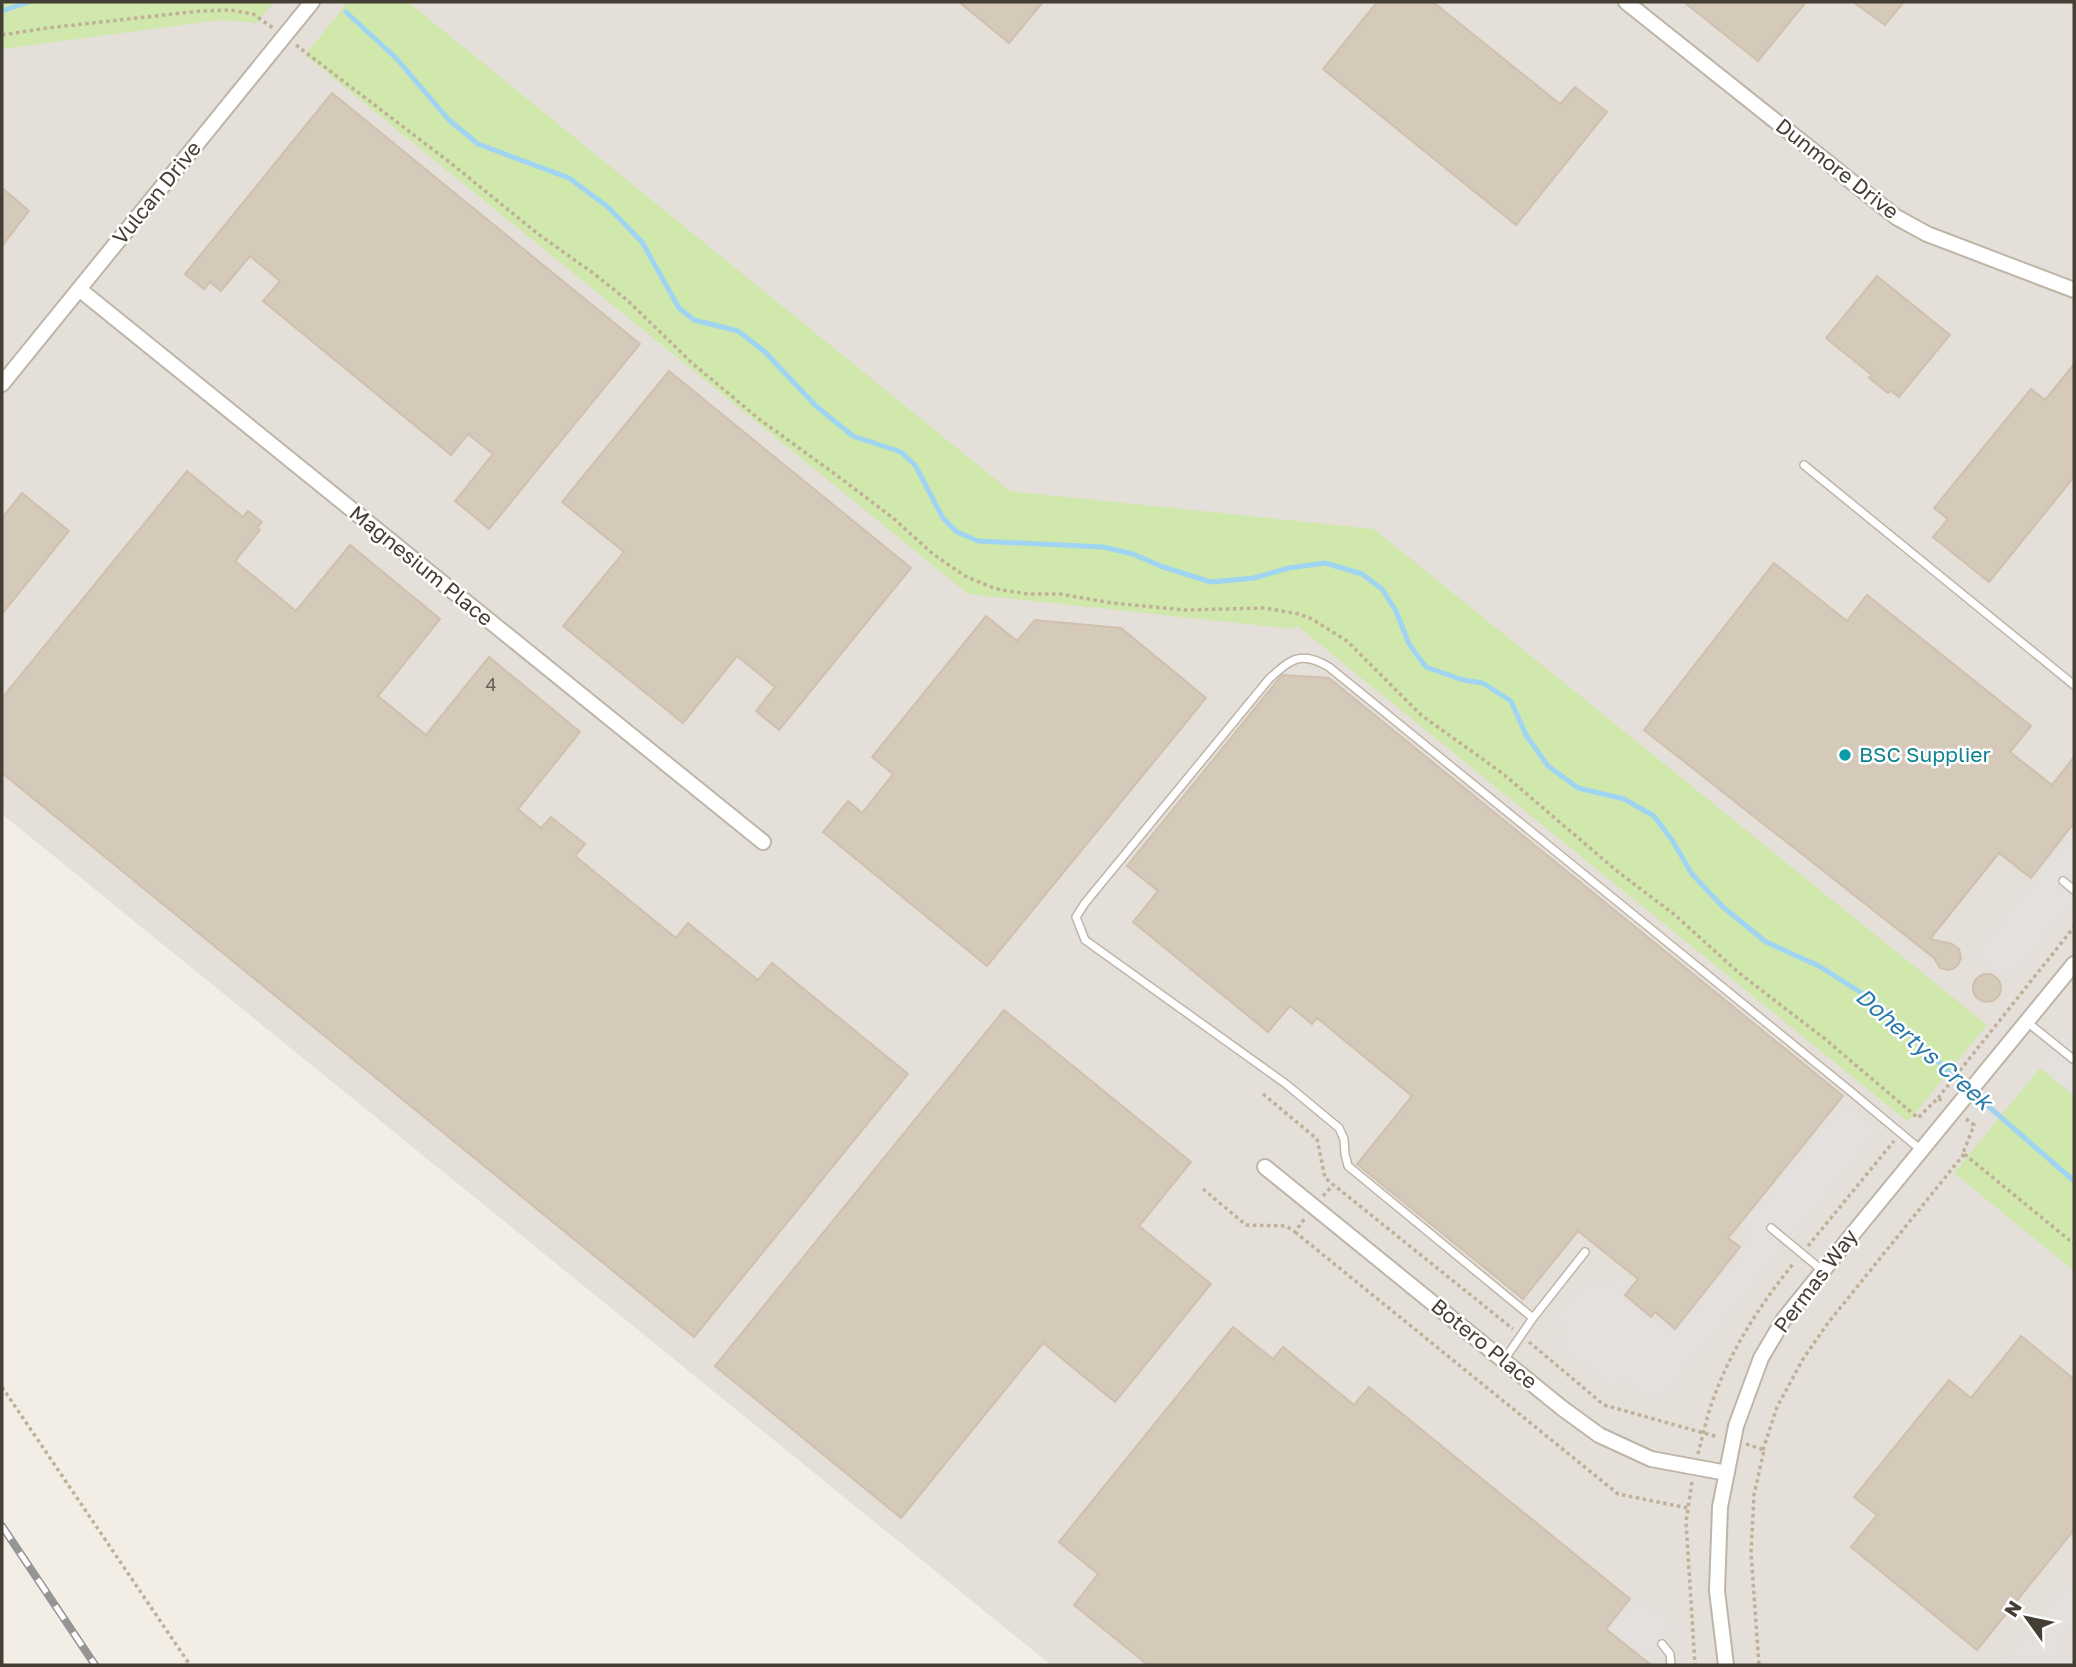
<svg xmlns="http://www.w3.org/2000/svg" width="2076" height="1667" font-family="'Golos Text',sans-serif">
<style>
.industrial{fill:#e5dfda}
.green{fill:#d0e8ac}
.parking{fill:#e3e0dd}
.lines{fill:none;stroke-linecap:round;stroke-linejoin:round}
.stream{stroke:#9fd4f2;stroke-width:5}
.building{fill:#d5c9ba;stroke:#d0c0ad;stroke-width:2}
.service-casing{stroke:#beb5a7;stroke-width:10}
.minor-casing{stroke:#beb5a7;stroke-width:18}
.path{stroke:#c1b098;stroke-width:3.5;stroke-dasharray:3.5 3.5;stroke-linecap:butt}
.service{stroke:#fff;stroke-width:7}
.minor{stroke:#fff;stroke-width:14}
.rail-casing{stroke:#959595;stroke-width:8}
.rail{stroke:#fff;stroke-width:5;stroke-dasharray:16;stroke-linecap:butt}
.culture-dot{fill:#0f9aa8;stroke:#fff;stroke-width:2.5}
.labels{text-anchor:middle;stroke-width:5;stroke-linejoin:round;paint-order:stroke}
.number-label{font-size:18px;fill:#696156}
.street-label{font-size:21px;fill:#453e34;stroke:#fff}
.culture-label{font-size:21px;fill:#0d838f;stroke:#fff;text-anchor:start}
.water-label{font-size:23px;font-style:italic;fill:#2a7bab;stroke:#fff}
</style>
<rect width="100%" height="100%" fill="#f3eee5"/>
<!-- industrial -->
<path class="industrial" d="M2 2H2074V1665H1051L2 814Z"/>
<!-- green -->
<path class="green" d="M2 2H274L257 23 220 20 2 49Z
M348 2H408L1010 491 1374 529 1987 1025 1908 1122 1296 625 1293 629 968 594 305 55Z
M2040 1068 2074 1096V1271L1954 1173Z"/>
<!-- parking -->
<path class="parking" d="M2074 830V902L2011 979 2002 971 1999 974 1974 954Z
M2074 1023V1094L2039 1066Z
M1844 1101 1879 1132 1659 1403 1648 1394 1644 1398 1621 1379 1612 1390 1557 1345 1566 1333 1563 1331 1565 1328 1554 1318 1590 1274 1602 1284 1604 1281 1607 1283 1617 1272 1634 1284 1625 1295 1674 1333 1752 1238 1740 1228Z
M2074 1575V1624L2056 1647 2074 1662V1665H2001Z
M1638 1594 1677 1625 1648 1662 1608 1631Z"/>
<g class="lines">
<!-- stream -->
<path class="stream" d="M2 11 29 2
M346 12 396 58 449 120 478 144 569 178 608 207 642 242 679 308 694 320 738 331 764 351 817 407 853 436 901 452 915 465 943 518 957 532 978 541 1103 547 1133 554 1163 567 1211 582 1254 578 1289 568 1325 563 1362 574 1382 589 1396 611 1409 644 1426 667 1463 680 1483 683 1511 701 1526 735 1548 766 1578 788 1624 799 1654 816 1672 840 1692 874 1723 907 1766 942 1819 966 1876 1002 1949 1072 2074 1181"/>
</g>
<!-- building -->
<path class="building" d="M959 2H1043L1009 43Z
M1377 2H1433L1560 104 1575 87 1607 112 1516 225 1323 69Z
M1684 2H1806L1758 61Z
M1853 2H1904L1885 25Z
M332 93 640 344 489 529 455 501 493 454 468 434 451 455 263 301 280 281 250 256 221 291 210 282 204 289 185 274Z
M2 188 29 211 2 246Z
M1877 276 1950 335 1899 397 1891 391 1888 393 1869 378 1872 375 1826 338Z
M2074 364V477L1989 582 1933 537 1948 519 1934 508 2031 389 2045 400Z
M669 371 911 568 779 730 756 711 775 687 737 656 683 723 563 626 624 552 562 502Z
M187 471 243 517 248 511 262 522 257 528 260 530 235 561 296 611 350 545 440 619 378 696 426 735 489 657 580 732 518 809 541 828 551 817 585 844 575 856 676 938 688 923 758 980 772 963 908 1074 694 1337 2 773V698Z
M22 493 69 531 2 614V518Z
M1774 563 1847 621 1867 595 2031 726 2010 752 2052 785 2074 757V823L2031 878 1999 853 1930 939 1952 944 1959 949 1961 958 1958 965 1953 969 1948 970 1940 968 1934 958 1644 730Z
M986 616 1017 641 1035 620 1121 628 1206 698 987 966 823 832 848 801 862 813 893 774 872 757Z
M1282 675 1329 678 1843 1096 1728 1238 1740 1247 1675 1329 1655 1312 1651 1317 1625 1295 1638 1279 1578 1231 1523 1299 1357 1164 1412 1096 1317 1018 1312 1024 1290 1006 1268 1032 1133 922 1158 891 1127 866Z
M1973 988a14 14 0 1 1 28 0a14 14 0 1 1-28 0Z
M1004 1010 1191 1162 1139 1226 1211 1284 1115 1402 1043 1343 901 1518 715 1366Z
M1233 1327 1273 1359 1283 1347 1354 1405 1369 1387 1630 1599 1606 1629 1651 1665H1148L1074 1605 1098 1574 1059 1542Z
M2021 1336 2074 1379V1530L1977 1650 1851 1547 1877 1515 1854 1497 1949 1380 1971 1398Z"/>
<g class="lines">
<defs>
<path id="service" d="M1804 465 2074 685
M2063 881 2074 890
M2027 1022 2073 1059
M1771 1228 1823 1271
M1533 1318 1585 1252
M1504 1360 1533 1318 1348 1166 1345 1154 1344 1139 1339 1128 1286 1084 1085 940 1076 917 1085 903 1269 679C1291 659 1301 650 1329 667L1849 1090 1921 1150
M1662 1644 1670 1654 1671 1665"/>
<path id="minor" d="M1626 2 1896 217 1927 234 2074 290
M79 289 763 842
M2 384 312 2
M1265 1167 1562 1408 1599 1435 1651 1459 1727 1473
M1726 1665 1717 1591 1720 1507 1736 1426 1761 1358 1784 1319 1860 1225 2074 964"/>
</defs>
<!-- service casing -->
<use href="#service" class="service-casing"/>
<!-- minor casing -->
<use href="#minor" class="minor-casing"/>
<!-- path -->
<path class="path" d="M2 35 47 28 200 11 230 10 253 14 273 28
M296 45 452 164 538 234 593 273 627 300 691 362 759 419 839 477 893 518 933 554 965 576 996 589 1028 594H1060L1112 603 1186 610 1265 608 1299 614 1312 619 1347 641 1421 715 1502 773 1617 871 1675 915 1739 973 1825 1039 1918 1118 1938 1098 1943 1102
M1263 1094 1317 1139 1325 1178 1513 1329
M1938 1098 2074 927
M1966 1119 1974 1125 1963 1153 2074 1244
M1203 1189 1246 1225 1286 1226 1295 1232 1305 1218
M1323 1196 1333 1185
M1295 1232 1618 1494 1688 1508
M1808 1246 1894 1141
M1529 1342 1604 1405 1718 1437
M2 1387 190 1665
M1746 1444 1764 1450 1754 1495 1751 1553 1759 1665
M1763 1450 1777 1407 1803 1359 1828 1323 1964 1154
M1698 1454C1703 1435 1707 1415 1714 1397 1732 1348 1761 1303 1794 1263
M1692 1482 1686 1522 1695 1665"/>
<!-- service -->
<use href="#service" class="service"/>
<!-- minor -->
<use href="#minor" class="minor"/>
<defs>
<path id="rail" d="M2 1526 95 1665"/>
</defs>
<!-- rail casing -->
<use href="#rail" class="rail-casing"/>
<!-- rail -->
<use href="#rail" class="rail"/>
</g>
<!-- markers -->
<circle class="culture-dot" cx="1845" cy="755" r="7"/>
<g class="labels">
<!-- number labels -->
<g class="number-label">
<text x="491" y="691">4</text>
</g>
<!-- street labels -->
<g class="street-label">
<text transform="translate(1837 169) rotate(38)" y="7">Dunmore Drive</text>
<text transform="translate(157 193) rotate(-51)" y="7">Vulcan Drive</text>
<text transform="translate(421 566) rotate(39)" y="7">Magnesium Place</text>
<text transform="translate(1816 1281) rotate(-53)" y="7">Permas Way</text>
<text transform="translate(1484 1344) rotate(39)" y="7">Botero Place</text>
</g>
<!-- culture labels -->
<g class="culture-label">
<text x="1859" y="762">BSC Supplier</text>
</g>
<!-- water labels -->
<g class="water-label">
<text transform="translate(1924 1049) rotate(41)" y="8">Dohertys Creek</text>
</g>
</g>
<!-- border -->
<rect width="2076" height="1667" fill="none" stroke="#453e34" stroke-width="7"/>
<!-- north arrow -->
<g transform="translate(2027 1618) rotate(303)" stroke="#ffffff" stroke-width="5" paint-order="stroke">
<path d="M0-5L12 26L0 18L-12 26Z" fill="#453e34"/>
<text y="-10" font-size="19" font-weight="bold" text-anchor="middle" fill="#453e34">N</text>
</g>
</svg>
